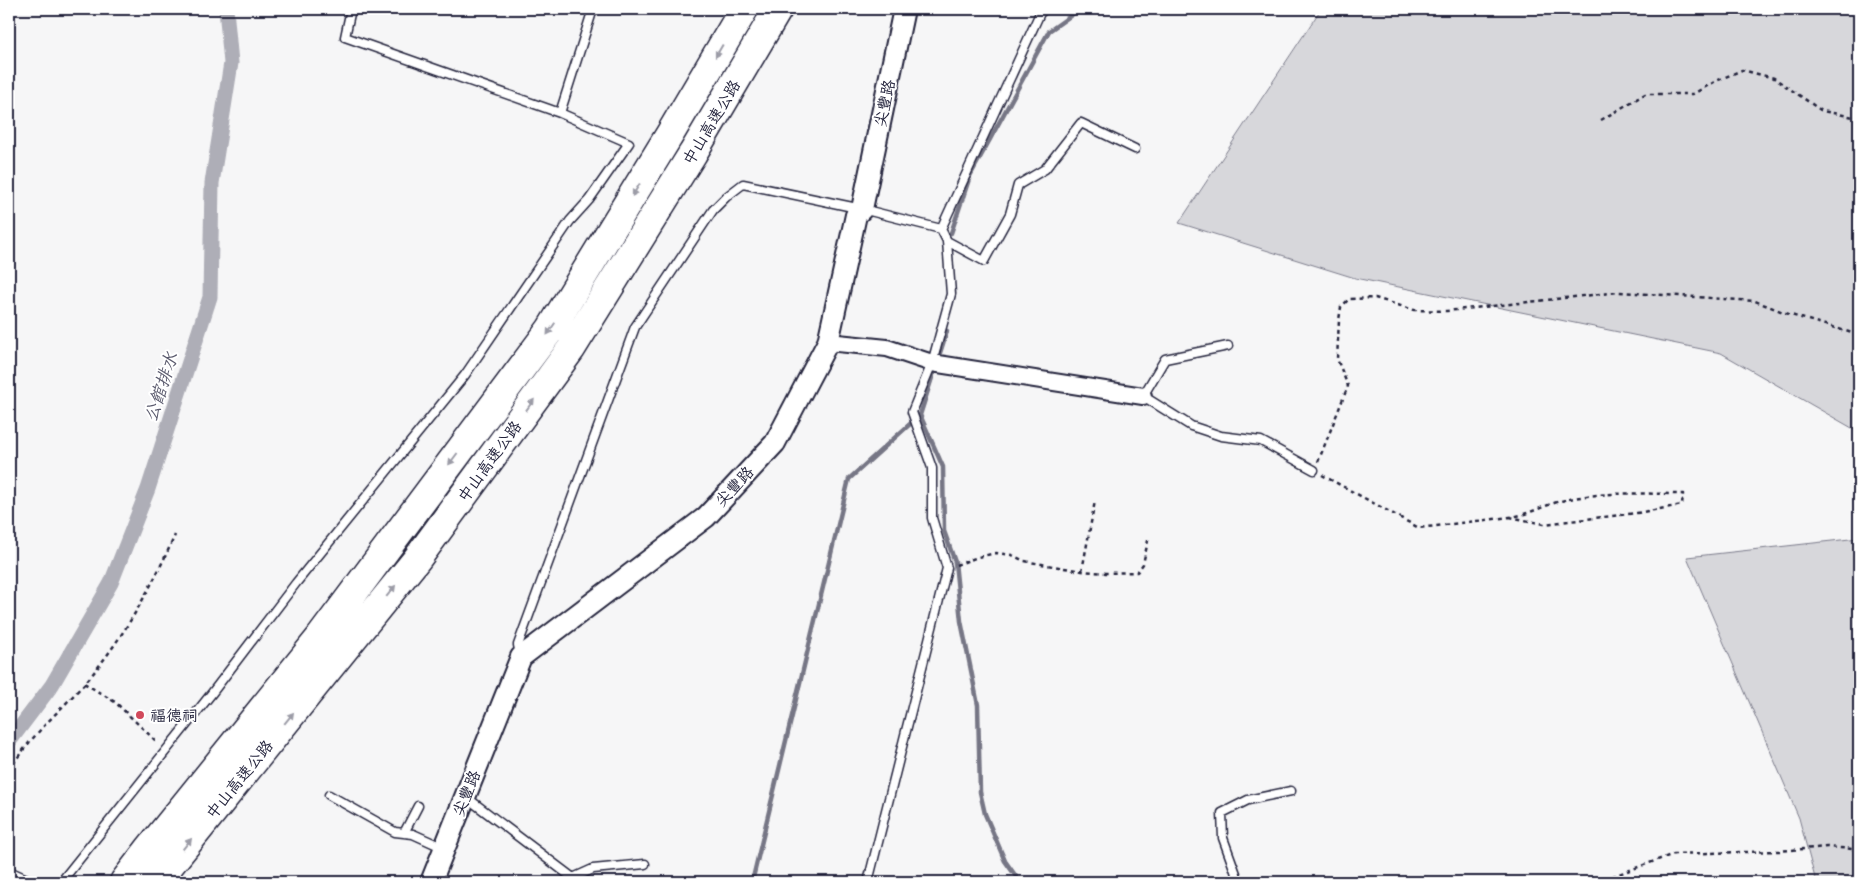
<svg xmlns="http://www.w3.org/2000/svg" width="1868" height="891" font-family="Kalam,'LXGW WenKai TC',sans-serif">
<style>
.green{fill:#d7d7db;stroke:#7c7c8b}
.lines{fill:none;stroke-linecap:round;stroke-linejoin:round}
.stream{stroke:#767685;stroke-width:4.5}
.canal{stroke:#aeaeb7;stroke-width:15}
.service-casing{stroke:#22223b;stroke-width:11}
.minor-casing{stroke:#22223b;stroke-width:20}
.tertiary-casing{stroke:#22223b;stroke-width:24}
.motorway-casing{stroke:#22223b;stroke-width:31}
.path{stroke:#22223b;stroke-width:2.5;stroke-dasharray:4 4;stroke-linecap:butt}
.service{stroke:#fff;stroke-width:8}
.minor{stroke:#fff;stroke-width:16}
.tertiary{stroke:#fff;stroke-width:20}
.motorway{stroke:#fff;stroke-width:28}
.oneway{fill:#9c9ca7}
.poi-dot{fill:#d1495b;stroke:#fff;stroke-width:2}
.labels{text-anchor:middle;stroke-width:4;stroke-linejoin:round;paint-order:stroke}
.street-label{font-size:16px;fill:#22223b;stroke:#fff}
.poi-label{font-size:16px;fill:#22223b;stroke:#fff;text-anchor:start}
.water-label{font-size:18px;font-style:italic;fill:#5a5a6d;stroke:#fff}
</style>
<rect width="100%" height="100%" fill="#f6f6f7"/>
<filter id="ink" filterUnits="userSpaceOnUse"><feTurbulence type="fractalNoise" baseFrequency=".02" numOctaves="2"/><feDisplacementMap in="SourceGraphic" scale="10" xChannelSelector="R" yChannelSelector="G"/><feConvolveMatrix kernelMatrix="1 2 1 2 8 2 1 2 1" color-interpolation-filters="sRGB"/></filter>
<g filter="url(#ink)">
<!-- green -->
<path class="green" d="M1321 9H1859V432L1721 353 1355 278 1179 223Z
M1859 538V882H1816L1799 818 1687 557Z"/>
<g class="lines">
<!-- stream -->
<path class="stream" d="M951 233 970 176 1049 31 1080 9
M920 415 943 467 944 531 955 562 961 621 978 705 980 792 985 814 1005 861 1020 882
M752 882 849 479 920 415 947 331"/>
<!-- canal -->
<path class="canal" d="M9 742 52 685 111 583 148 489 210 297 212 183 231 63 226 9"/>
<defs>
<path id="service" d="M560 113 593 9
M947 241 984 261 1010 214 1018 185 1045 169 1081 123 1135 149
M1228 346 1165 359 1143 396 1191 426 1221 436 1261 441 1314 470
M520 655 518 645 635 327 713 210 726 197 743 184 862 209 941 229
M329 795 395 832 413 834 444 848
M466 797 573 878V882
M404 833 418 806
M9 871 33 882
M573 878 593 869 645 864
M61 882 212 693 296 583 465 375 570 221 589 200 629 143 560 113 345 37 351 9
M868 882 947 568 932 518V468L912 412 932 363 951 294 947 241 941 229 1040 13 1045 9
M1239 882 1223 838 1222 813 1248 800 1291 791"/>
<path id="minor" d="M828 342 887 348 932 363 1143 396"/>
<path id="tertiary" d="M431 882 521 657 706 517 775 443 828 342 856 215 862 209 904 9"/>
<path id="motorway" d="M124 882 150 848 319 639 550 330 670 134 744 9
M156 882 417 559 571 349 693 153 778 9"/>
</defs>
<!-- service casing -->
<use href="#service" class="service-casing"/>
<!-- minor casing -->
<use href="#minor" class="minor-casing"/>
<!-- tertiary casing -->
<use href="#tertiary" class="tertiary-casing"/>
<!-- motorway casing -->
<use href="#motorway" class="motorway-casing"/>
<!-- path -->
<path class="path" d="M1601 120 1645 94H1693L1716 81 1742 70 1774 78 1822 111 1859 118
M1318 462 1348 386 1337 359 1339 320 1341 307 1349 299 1375 298 1414 310 1447 311 1619 292 1755 301 1791 315 1859 335
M1322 475 1419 528 1510 517C1529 515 1546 504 1565 500 1603 491 1644 494 1683 494L1682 505 1637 513 1544 524 1510 517
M956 565 978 557 996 553 1012 555 1024 561 1082 571 1106 573 1137 572 1143 564 1149 536
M1082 571 1095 501
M84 683 115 702 158 743
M9 771C30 735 64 708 91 676 126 633 153 585 175 535
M1597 882 1674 854 1779 851 1827 847 1853 849 1859 851"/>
<!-- service -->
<use href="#service" class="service"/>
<!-- minor -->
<use href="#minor" class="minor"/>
<!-- tertiary -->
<use href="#tertiary" class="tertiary"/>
<!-- motorway -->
<use href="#motorway" class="motorway"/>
</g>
<!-- one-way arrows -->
<defs><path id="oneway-solid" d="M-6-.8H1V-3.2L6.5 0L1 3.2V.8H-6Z" transform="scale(1.25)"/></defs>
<g class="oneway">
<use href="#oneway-solid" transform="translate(719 51) rotate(120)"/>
<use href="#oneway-solid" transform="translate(636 190) rotate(121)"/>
<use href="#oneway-solid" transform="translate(551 329) rotate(124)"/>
<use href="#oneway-solid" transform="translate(530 405) rotate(-54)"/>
<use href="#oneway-solid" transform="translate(453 459) rotate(127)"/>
<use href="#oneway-solid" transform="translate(391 591) rotate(-51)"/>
<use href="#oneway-solid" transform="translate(289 718) rotate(-51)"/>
<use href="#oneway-solid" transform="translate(187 844) rotate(-51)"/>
</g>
</g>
<!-- markers -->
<circle class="poi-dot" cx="140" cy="715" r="5"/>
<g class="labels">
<!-- street labels -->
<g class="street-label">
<text transform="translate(884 103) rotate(-78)" y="6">尖豐路</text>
<text transform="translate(711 122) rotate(-59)" y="6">中山高速公路</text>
<text transform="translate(489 461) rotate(-54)" y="6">中山高速公路</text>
<text transform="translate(734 486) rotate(-47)" y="6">尖豐路</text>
<text transform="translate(239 779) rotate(-51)" y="6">中山高速公路</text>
<text transform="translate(466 793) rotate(-68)" y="6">尖豐路</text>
</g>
<!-- poi labels -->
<g class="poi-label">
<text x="150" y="721">福德祠</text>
</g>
<!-- water labels -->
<g class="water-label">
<text transform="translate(161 387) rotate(-72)" y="6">公館排水</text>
</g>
</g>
<!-- margin -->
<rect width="1868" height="891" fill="none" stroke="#fff" stroke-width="30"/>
<rect x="15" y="15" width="1838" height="861" fill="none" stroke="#22223b" stroke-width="2" filter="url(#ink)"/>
</svg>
